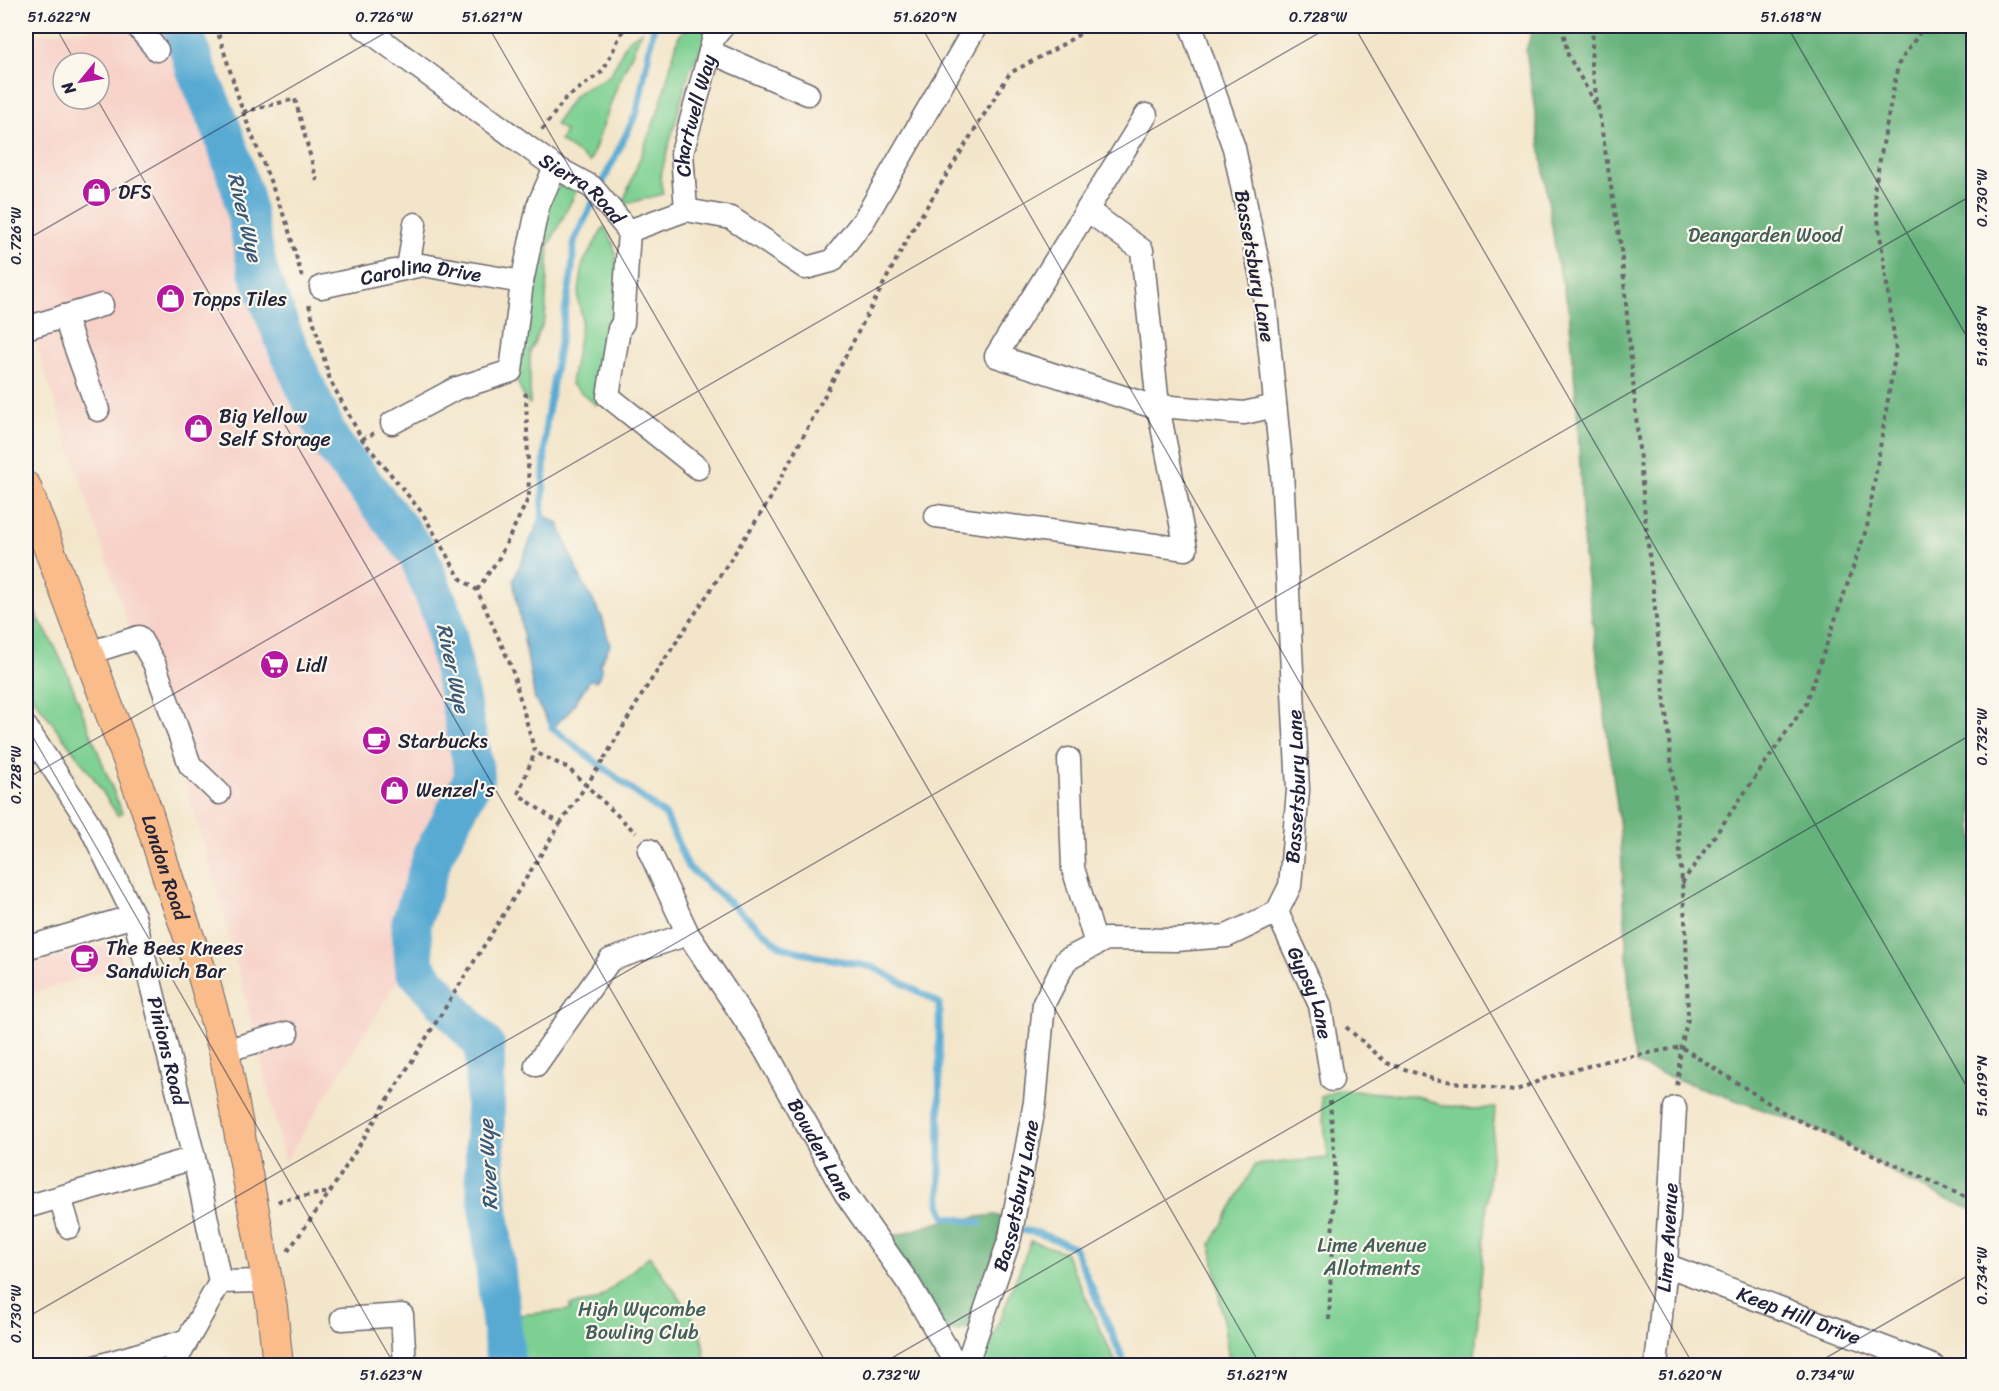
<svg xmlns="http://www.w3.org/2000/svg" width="1999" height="1391" font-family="Sriracha,sans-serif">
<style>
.built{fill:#f7d1c8;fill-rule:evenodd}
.green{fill:#7dd092;stroke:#507966;stroke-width:1.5}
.forest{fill:#66b27c;stroke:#446a5c;stroke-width:1.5}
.water{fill:#59aad3;stroke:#3e6687;stroke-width:1.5}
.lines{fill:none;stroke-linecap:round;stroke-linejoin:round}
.stream{stroke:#59aad3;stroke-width:7}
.river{stroke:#59aad3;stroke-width:40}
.minor-casing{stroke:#6b666d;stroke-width:25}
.major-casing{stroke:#6b666d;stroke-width:32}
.path{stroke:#6b666d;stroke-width:4;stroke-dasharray:4.5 4.5;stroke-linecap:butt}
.minor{stroke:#fff;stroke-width:22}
.major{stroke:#f9bc8a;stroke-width:30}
.path-bridge{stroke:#6b666d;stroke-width:4;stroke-dasharray:4.5 4.5;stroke-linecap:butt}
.ticks{fill:none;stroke:#22223b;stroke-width:1.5;stroke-opacity:0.45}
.labels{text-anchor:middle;stroke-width:4.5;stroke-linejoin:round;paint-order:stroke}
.street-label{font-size:20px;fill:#22223b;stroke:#fbf7ec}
.poi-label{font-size:20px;fill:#22223b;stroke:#fbf7ec;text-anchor:start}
.park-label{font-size:20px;fill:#425f59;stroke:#fbf7ec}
.water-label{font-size:21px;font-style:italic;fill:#385878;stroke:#fbf7ec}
.neatline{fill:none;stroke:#22223b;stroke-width:2}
.ticks-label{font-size:15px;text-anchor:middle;fill:#22223b}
</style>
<rect width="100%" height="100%" fill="#fbf7ec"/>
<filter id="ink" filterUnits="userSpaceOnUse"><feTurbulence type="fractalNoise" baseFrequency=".0167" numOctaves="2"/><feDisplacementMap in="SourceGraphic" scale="12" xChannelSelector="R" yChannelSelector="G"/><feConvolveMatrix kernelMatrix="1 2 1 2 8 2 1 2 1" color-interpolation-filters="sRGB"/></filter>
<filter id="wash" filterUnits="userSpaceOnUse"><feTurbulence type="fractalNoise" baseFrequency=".008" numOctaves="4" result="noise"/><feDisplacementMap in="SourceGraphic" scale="24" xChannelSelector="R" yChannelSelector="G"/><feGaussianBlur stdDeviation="1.35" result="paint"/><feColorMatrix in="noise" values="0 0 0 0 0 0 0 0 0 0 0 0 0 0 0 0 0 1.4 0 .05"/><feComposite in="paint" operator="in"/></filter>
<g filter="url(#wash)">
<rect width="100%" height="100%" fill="#f3e5c9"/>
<!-- built -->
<path class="built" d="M136 26H176L243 246 252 244 262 271 286 365 319 429 402 540 427 583 439 618 459 717 457 740 462 764 459 785 416 861 395 920 396 948 405 968 285 1162 253 1027 215 881 177 758 125 616 26 313V35ZM63 63H99V99H63Z
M117 941 123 966 26 995V966Z"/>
<!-- green -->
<path class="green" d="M686 26H712L689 72 660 178 663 194 622 205 660 106 678 38Z
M642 31 616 89 590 162 560 141 565 131 555 124 575 95 583 89 604 79 611 74 627 41Z
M566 182 577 190 549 245 545 319 530 352V404L526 401 512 370 544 206 560 185Z
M604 227 613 243 616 257 617 284 596 405 571 384 582 318 578 299 583 263Z
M26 597 55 647 68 675 122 813 118 816 93 777 26 688Z
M1339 1090 1419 1096 1440 1105 1469 1109 1495 1108 1474 1365H1172L1229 1359 1211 1244 1255 1165 1328 1158 1321 1097Z
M1031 1241 1065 1252 1117 1365H982Z
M649 1256 684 1304 701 1331 706 1365H518L510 1316 570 1310V1305L597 1301Z"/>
<!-- forest -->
<path class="forest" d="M1534 26H1973V1210L1907 1181 1854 1149 1811 1127 1637 1065 1632 1044 1620 829 1584 557 1578 423 1569 310 1557 261 1526 50Z
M995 1215 1006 1218 969 1328 958 1331 945 1330 884 1239 940 1222Z"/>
<!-- water -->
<path class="water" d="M542 514 558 523 579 575 602 617 610 645 600 664 602 672 596 681 590 680 568 713 552 728 535 700 513 580Z"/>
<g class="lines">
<!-- stream -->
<path class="stream" d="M542 522 546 424 572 271 574 241 637 112 654 26
M552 719V728L666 816 688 867 780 946 819 957 873 967 939 1003 940 1204 945 1217 980 1223
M1020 1230 1038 1233 1074 1247 1126 1366"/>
<!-- river -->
<path class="river" d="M182 26 195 67 222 130 242 192 258 271 289 351 331 442 417 552 443 616 475 776 434 853 411 924 415 969 485 1046V1173L506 1366"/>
</g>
</g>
<g filter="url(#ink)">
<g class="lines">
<defs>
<g id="minor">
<path d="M137 26 157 50"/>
<path id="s1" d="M362 26 555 167 592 187 629 231 686 210 731 218 806 268 832 261 864 220 976 26"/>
<path d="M710 52 808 94"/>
<path d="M1146 115 996 356 1148 405 1244 413 1275 406"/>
<path id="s2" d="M686 210 682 153 714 37 723 26"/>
<path d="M629 231 623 323 619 329 608 396 698 468"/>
<path d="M408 268 415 224"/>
<path id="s3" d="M321 287 422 265 522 282 538 206 555 167"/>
<path d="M64 316 98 410"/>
<path d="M26 328 102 305"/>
<path d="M392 423 455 389 511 371 522 282"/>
<path d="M936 516 1186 549 1158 406 1142 250 1087 210"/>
<path d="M89 653 139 637 154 663 190 765 219 793"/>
<path id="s4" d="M26 727 87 820 134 916 194 1158 220 1282"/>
<path d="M1069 759 1073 868 1096 944"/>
<path id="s5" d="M649 850 688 934 764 1048 845 1193 909 1284 957 1366"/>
<path id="s6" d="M1277 912 1320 1005 1332 1080"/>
<path d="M26 948 134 916"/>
<path d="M224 1051 287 1033"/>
<path d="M536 1065 610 960 688 934"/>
<path d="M60 1197 69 1227"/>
<path d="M26 1207 194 1158"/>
<path id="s7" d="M1666 1265 1933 1366"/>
<path d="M220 1282 267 1281"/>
<path d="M342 1319 402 1315 405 1366"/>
<path d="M98 1366 185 1341"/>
<path d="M173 1366 220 1282"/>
<path id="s8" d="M966 1366 1010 1238 1035 1102 1044 1003 1066 960 1106 939 1176 940 1227 936 1277 912 1290 886 1298 790 1282 472 1264 292 1234 148 1191 26"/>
<path id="s9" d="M1656 1366 1666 1265 1675 1108"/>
</g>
<g id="major">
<path id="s10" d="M26 487 146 808 169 881 203 976 224 1051 272 1307 278 1366"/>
</g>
</defs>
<!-- minor casing -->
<use href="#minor" class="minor-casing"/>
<!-- major casing -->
<use href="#major" class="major-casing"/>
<!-- path -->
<path class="path" d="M216 26 243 112 287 224 302 277
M1562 26 1568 55 1596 105
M1595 26 1593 30 1591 64 1621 248 1645 516 1677 815 1686 934 1688 1019 1681 1047 1677 1088
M243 112 295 99 317 181
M542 130 565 99 603 71 625 26
M309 305 330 380 362 439 423 514 460 578 477 590 511 666 535 752 568 768 636 833
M362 439 374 433
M477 590 499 558 529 497 526 395 522 390
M604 759 646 688 769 501 911 232 1010 73 1055 49 1093 26
M1682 883 1806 704 1867 527 1896 350 1874 191 1898 65 1924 26
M1346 1027 1387 1063 1433 1079 1514 1091 1546 1078 1606 1061 1681 1047 1789 1116 1974 1201
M278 1202 281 1200 330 1192
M288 1251 330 1192 560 824 518 794 535 752
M1329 1320 1335 1165 1330 1101"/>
<!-- minor -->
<use href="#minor" class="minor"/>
<!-- major -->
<use href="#major" class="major"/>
<!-- path-bridge -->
<path class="path-bridge" d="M560 824 604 759"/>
</g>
</g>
<!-- ticks -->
<path class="ticks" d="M55 26 76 63M488 26 1261 1366M921 26 1694 1366M1354 26 1974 1099M1787 26 1974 349M97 99 828 1366M26 240 397 26M26 725 395 1366M26 779 1331 26M26 1318 1974 194M878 1366 1974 733M1812 1366 1974 1272"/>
<!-- icons -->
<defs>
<symbol id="shop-disc" viewBox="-11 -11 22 22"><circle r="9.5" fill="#b5179e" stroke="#fbf7ec"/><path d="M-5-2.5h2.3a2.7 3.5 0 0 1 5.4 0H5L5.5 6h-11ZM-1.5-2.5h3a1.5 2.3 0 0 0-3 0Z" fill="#fff"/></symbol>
<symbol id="supermarket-disc" viewBox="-11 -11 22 22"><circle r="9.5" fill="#b5179e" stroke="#fbf7ec"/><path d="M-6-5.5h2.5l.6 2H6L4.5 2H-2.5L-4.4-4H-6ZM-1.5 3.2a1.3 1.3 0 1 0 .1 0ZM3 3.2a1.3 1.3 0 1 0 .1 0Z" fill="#fff"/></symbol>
<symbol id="cafe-disc" viewBox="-11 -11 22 22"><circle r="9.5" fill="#b5179e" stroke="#fbf7ec"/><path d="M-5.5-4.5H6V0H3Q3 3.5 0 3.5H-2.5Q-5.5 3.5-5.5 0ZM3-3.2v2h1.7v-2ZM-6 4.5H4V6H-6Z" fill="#fff"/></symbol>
</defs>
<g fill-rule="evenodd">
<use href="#shop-disc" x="80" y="176" width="33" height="33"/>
<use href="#shop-disc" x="154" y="282" width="33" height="33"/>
<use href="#shop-disc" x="182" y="412" width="33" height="33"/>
<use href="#supermarket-disc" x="258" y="648" width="33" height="33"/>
<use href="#cafe-disc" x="360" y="724" width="33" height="33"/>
<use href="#shop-disc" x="378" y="774" width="33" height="33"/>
<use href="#cafe-disc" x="68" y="942" width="33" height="33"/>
</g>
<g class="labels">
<!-- street labels -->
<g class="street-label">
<text dy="7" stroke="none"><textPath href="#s2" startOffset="96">Chartwell Way</textPath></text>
<text dy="7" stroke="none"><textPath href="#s1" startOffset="274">Sierra Road</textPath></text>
<text transform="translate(1255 266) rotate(80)" y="7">Bassetsbury Lane</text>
<text dy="7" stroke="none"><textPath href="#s3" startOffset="102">Carolina Drive</textPath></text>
<text dy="7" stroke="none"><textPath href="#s8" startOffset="772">Bassetsbury Lane</textPath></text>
<text dy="7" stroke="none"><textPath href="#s10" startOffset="405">London Road</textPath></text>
<text dy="7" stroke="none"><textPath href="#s6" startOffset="88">Gypsy Lane</textPath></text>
<text dy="7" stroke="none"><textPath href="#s4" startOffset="357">Pinions Road</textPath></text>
<text dy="7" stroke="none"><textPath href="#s5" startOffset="346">Bowden Lane</textPath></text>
<text dy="7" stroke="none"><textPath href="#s8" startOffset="178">Bassetsbury Lane</textPath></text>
<text dy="7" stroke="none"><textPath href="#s9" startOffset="129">Lime Avenue</textPath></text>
<text dy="7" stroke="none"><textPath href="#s7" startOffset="142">Keep Hill Drive</textPath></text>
</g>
<!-- poi labels -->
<g class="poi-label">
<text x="118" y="199">DFS</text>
<text x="192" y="306">Topps Tiles</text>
<text x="219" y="423">Big Yellow<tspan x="219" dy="23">Self Storage</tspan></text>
<text x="296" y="672">Lidl</text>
<text x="398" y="748">Starbucks</text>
<text x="416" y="797">Wenzel's</text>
<text x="106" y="955">The Bees Knees<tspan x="106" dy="23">Sandwich Bar</tspan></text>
</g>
<!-- park labels -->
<g class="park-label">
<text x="1765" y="242">Deangarden Wood</text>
<text x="1372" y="1252">Lime Avenue<tspan x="1372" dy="23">Allotments</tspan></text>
<text x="642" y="1316">High Wycombe<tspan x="642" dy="23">Bowling Club</tspan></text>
</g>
<!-- water labels -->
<g class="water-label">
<text transform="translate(245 217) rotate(77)" y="7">River Wye</text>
<text transform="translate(453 668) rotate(78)" y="7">River Wye</text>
<text transform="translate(488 1165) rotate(-93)" y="7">River Wye</text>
</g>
</g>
<!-- margin -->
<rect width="1999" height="1391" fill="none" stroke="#fbf7ec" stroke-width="66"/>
<!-- north arrow -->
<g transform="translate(81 81) rotate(240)"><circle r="28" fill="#fbf7ec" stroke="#a4a2a5" stroke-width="1.5"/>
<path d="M0-4.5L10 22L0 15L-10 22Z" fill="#b5179e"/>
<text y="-9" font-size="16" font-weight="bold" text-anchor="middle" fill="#22223b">N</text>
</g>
<rect x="33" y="33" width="1933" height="1325" class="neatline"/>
<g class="ticks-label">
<text x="59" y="22">51.622°N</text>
<text x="384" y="22">0.726°W</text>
<text x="492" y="22">51.621°N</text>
<text x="925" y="22">51.620°N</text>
<text x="1318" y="22">0.728°W</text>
<text x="1791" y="22">51.618°N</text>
<text transform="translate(1982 198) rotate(-90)" y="5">0.730°W</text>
<text transform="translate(16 236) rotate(-90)" y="5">0.726°W</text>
<text transform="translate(1982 336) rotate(-90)" y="5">51.618°N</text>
<text transform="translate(1982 737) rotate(-90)" y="5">0.732°W</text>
<text transform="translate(16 775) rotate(-90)" y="5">0.728°W</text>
<text transform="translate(1982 1086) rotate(-90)" y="5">51.619°N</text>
<text transform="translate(1982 1276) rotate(-90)" y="5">0.734°W</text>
<text transform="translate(16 1314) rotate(-90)" y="5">0.730°W</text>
<text x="391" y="1380">51.623°N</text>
<text x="891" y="1380">0.732°W</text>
<text x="1257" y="1380">51.621°N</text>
<text x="1690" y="1380">51.620°N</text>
<text x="1825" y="1380">0.734°W</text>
</g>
</svg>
